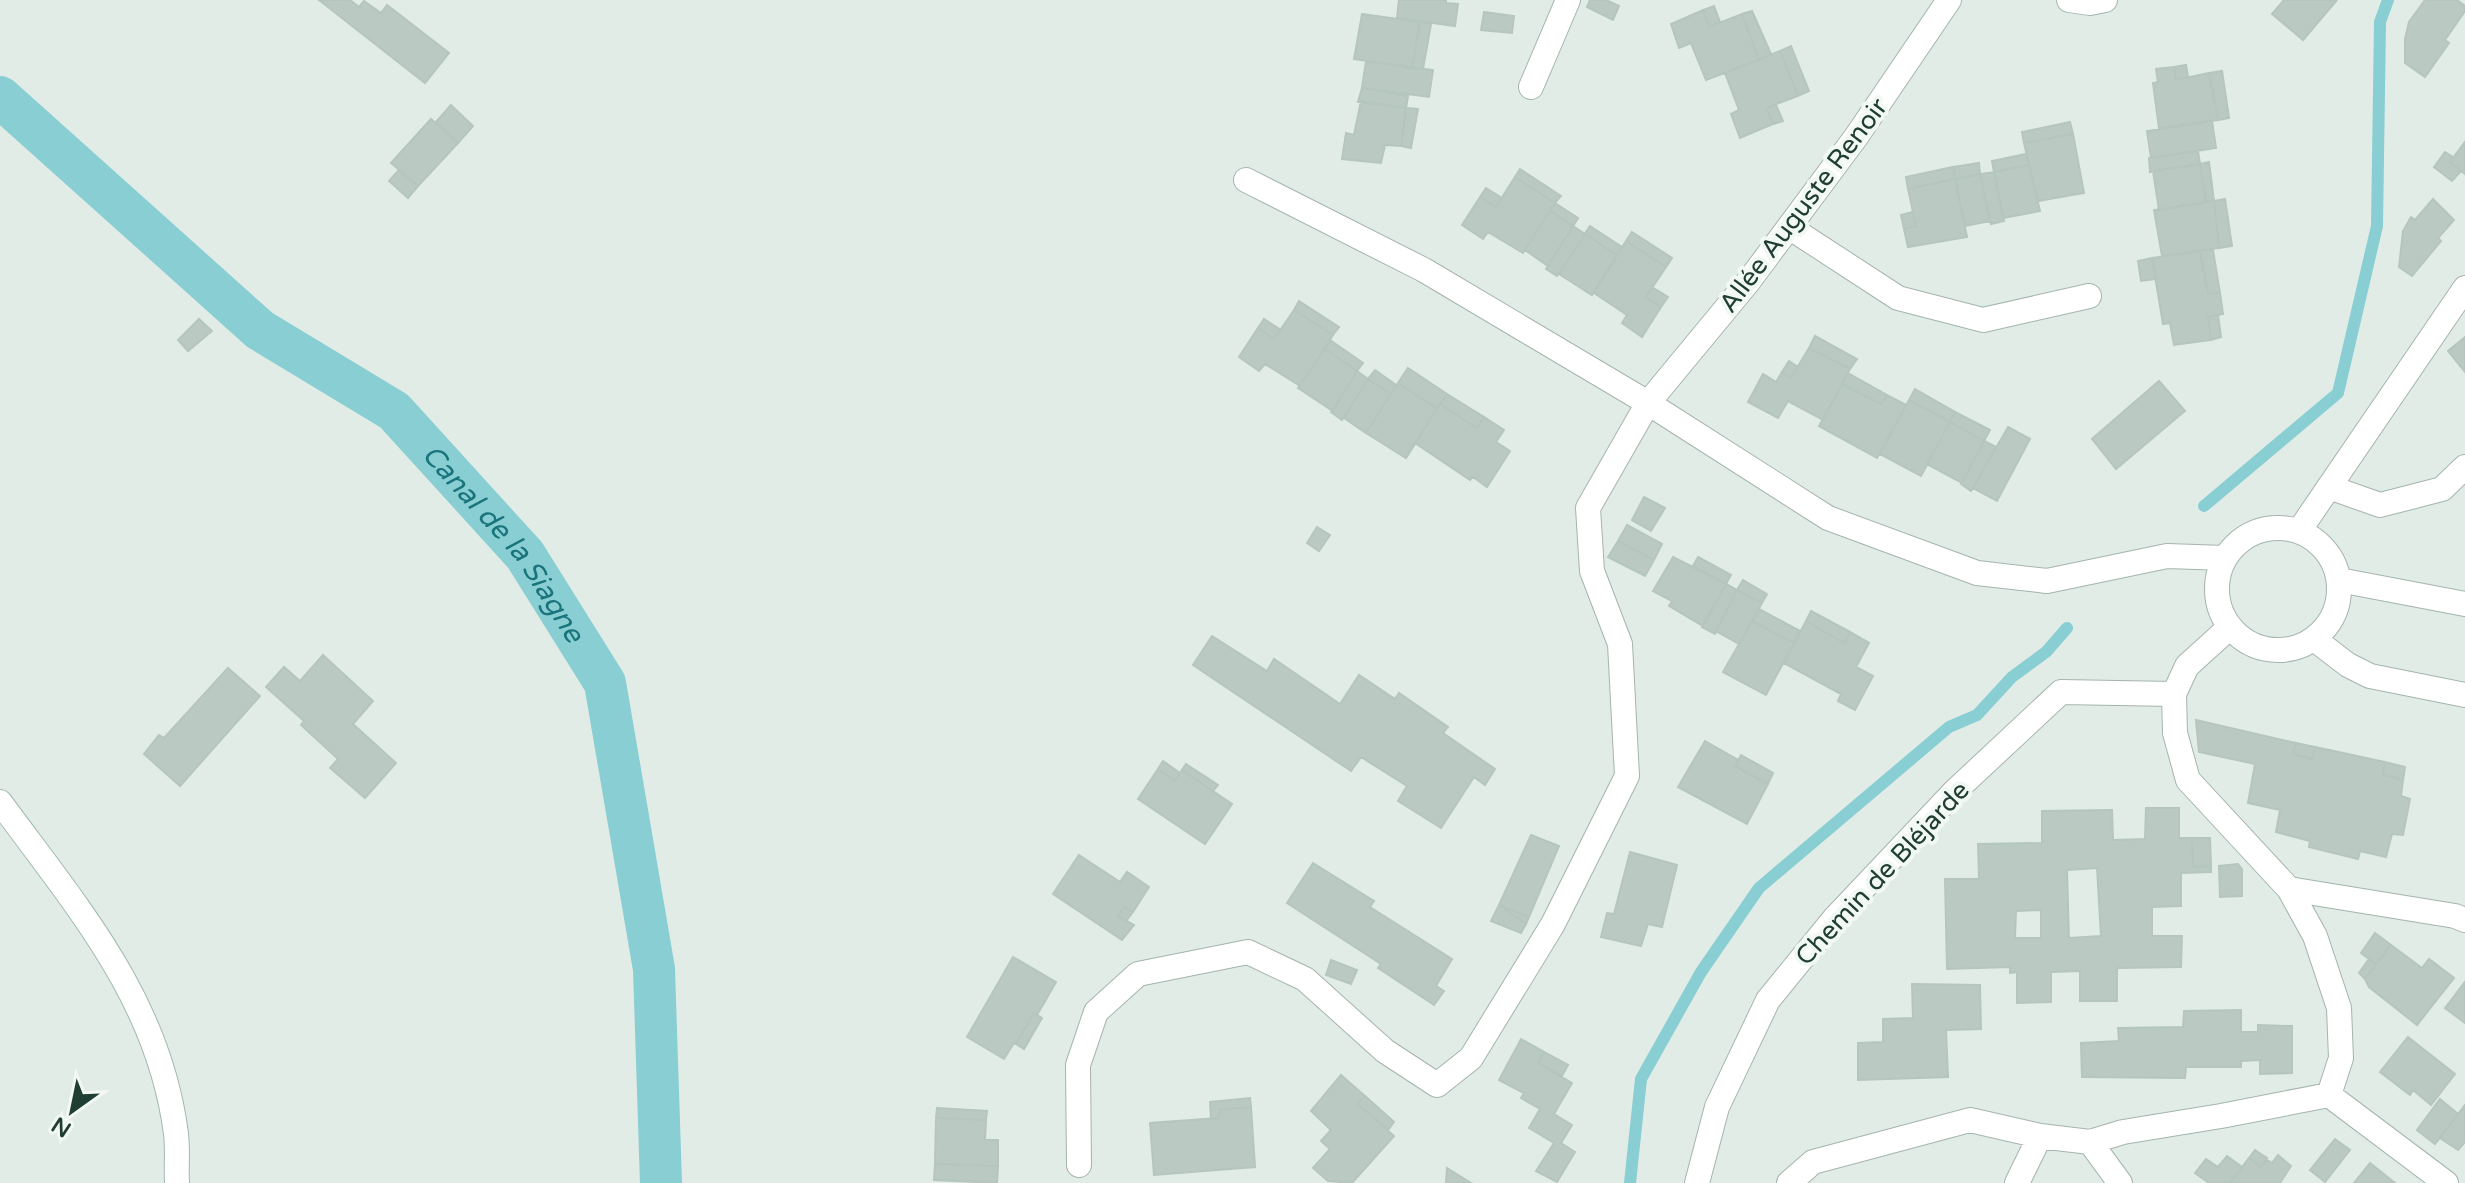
<svg xmlns="http://www.w3.org/2000/svg" width="2465" height="1183" font-family="'Varela Round',sans-serif">
<style>
.lines{fill:none;stroke-linecap:round;stroke-linejoin:round}
.stream{stroke:#88ced3;stroke-width:12}
.canal{stroke:#88ced3;stroke-width:42}
.building{fill:#bacac2;stroke:#b4c6bd;stroke-width:2;fill-rule:evenodd}
.pedestrian-casing{stroke:#a4b4ae;stroke-width:26}
.minor-casing{stroke:#a4b4ae;stroke-width:26}
.tertiary-casing{stroke:#a4b4ae;stroke-width:26}
.secondary-casing{stroke:#a0b9ae;stroke-width:26}
.pedestrian{stroke:#fff;stroke-width:24}
.minor{stroke:#fff;stroke-width:24}
.tertiary{stroke:#fff;stroke-width:24}
.secondary{stroke:#fff;stroke-width:24}
.labels{text-anchor:middle;stroke-width:8;stroke-linejoin:round;paint-order:stroke}
.street-label{font-size:26px;fill:#213e34;stroke:#f2f9f5}
.water-label{font-size:28px;font-style:italic;fill:#19747c;stroke:#f2f9f5}
</style>
<rect width="100%" height="100%" fill="#e2ece7"/>
<g class="lines">
<!-- stream -->
<path class="stream" d="M2204 506 2338 393 2377 226 2380 22 2388 0
M1630 1183 1641 1079 1701 972 1759 888 1949 727 1977 715 2012 677 2046 652 2067 628"/>
<!-- canal -->
<path class="canal" id="s1" d="M0 97 260 330 394 411 525 555 605 683 654 969 661 1183"/>
</g>
<!-- building -->
<path class="building" d="M319 0H350L359 7 364 1 381 13 387 5 449 53 425 83Z
M1399 0H1446V3L1458 4 1455 26 1397 18Z
M1590 0H1606L1619 6 1613 20 1587 7Z
M2284 0H2337L2303 40 2272 14Z
M2425 0H2457L2465 6V11L2445 40 2449 43 2425 77 2405 63V39L2409 22Z
M1714 6 1720 22 1709 27 1703 10Z
M1703 10 1709 27 1742 14 1759 60 1706 80 1691 43 1679 48 1671 24Z
M1752 11 1771 54 1759 60 1742 14Z
M1484 12 1514 16 1512 33 1481 30Z
M1362 14 1420 22 1412 68 1354 59Z
M1420 22 1431 24 1423 69 1412 68Z
M1791 46 1809 91 1798 96 1780 51Z
M1780 51 1798 96 1766 108 1773 124 1740 138 1731 114 1739 110 1725 73Z
M1366 61 1433 70 1429 97 1362 88Z
M2186 65 2188 77 2176 80 2174 67Z
M2174 67 2176 80 2209 73 2218 120 2159 128 2153 83 2158 82 2156 69Z
M2222 71 2229 118 2218 120 2209 73Z
M1362 88 1408 96 1406 108 1358 102Z
M1361 101 1406 108 1401 146 1385 145 1381 163 1342 159 1346 133 1354 135Z
M451 105 473 126 458 143 436 122Z
M1776 105 1783 121 1773 124 1766 108Z
M1406 108 1418 109 1411 148 1401 146Z
M431 119 458 143 418 186 391 163Z
M2212 121 2216 148 2151 158 2147 131Z
M2070 122 2073 134 2024 143 2022 132Z
M2073 134 2084 193 2038 201 2024 143Z
M2465 142V174L2450 162Z
M2198 151 2200 164 2150 172 2149 158Z
M2445 152 2453 157 2450 162 2461 171 2452 181 2434 167Z
M2026 154 2029 165 1994 172 1992 161Z
M2209 162 2214 201 2206 202 2200 164Z
M1979 163 1980 174 1955 179 1953 167Z
M2200 164 2206 202 2159 210 2153 171Z
M2029 165 2040 211 2003 218 1994 172Z
M1953 167 1955 179 1908 189 1906 177Z
M1520 169 1561 196 1555 203 1515 177Z
M399 170 418 186 408 198 389 181Z
M1994 172 2004 221 1991 224 1980 174Z
M1980 174 1990 221 1965 226 1955 179Z
M1515 177 1555 203 1523 253 1488 232 1483 239 1462 225 1480 197 1496 207Z
M1955 179 1967 237 1908 247 1904 229 1916 226 1908 189Z
M1486 188 1502 198 1496 207 1480 197Z
M2225 199 2232 246 2219 248 2214 201Z
M2433 199 2454 220 2438 238 2441 241 2412 276 2399 267 2403 231 2411 217 2415 220Z
M2214 201 2219 248 2162 256 2154 210Z
M1555 203 1578 218 1573 226 1550 211Z
M1550 211 1573 226 1548 266 1525 250Z
M1913 212 1916 226 1904 229 1901 215Z
M1573 226 1585 234 1557 276 1546 269Z
M1590 226 1622 247 1617 255 1585 234Z
M1632 232 1672 258 1666 267 1626 241Z
M1585 234 1617 255 1592 295 1559 274Z
M1626 241 1666 267 1646 297 1661 307 1642 337 1622 323 1627 315 1594 293Z
M2213 250 2220 293 2208 294 2200 251Z
M2200 251 2208 294 2220 293 2223 314 2208 317 2211 340 2174 345 2170 323 2163 324 2152 258Z
M2152 258 2156 279 2141 281 2138 261Z
M1652 287 1668 297 1661 307 1646 297Z
M1299 301 1339 327 1333 335 1294 310Z
M1294 310 1333 335 1300 386 1265 364 1259 371 1239 357 1258 328 1274 339Z
M2218 315 2221 337 2211 340 2208 317Z
M199 319 212 331 188 351 178 340Z
M1264 319 1281 330 1274 339 1258 328Z
M1815 336 1857 359 1850 369 1809 348Z
M2465 337V372L2448 351Z
M1330 340 1363 363 1357 371 1325 349Z
M1809 348 1850 369 1823 420 1788 401 1778 418 1748 402 1763 374 1776 382 1782 372 1791 378Z
M1325 349 1357 371 1333 411 1298 388Z
M1789 361 1798 367 1791 378 1782 372Z
M1408 368 1447 394 1437 409 1398 383Z
M1375 370 1396 385 1391 394 1368 379Z
M1357 371 1368 379 1342 420 1331 412Z
M1848 373 1887 395 1881 404 1842 384Z
M1368 379 1391 394 1366 433 1344 418Z
M2159 381 2185 411 2116 469 2092 439Z
M1398 383 1437 409 1406 458 1366 433Z
M1842 384 1881 404 1887 395 1906 405 1877 458 1819 426Z
M1915 389 1955 412 1950 422 1909 400Z
M1447 394 1484 417 1477 428 1440 404Z
M1909 400 1950 422 1921 476 1880 454Z
M1440 404 1477 428 1484 417 1504 430 1496 442 1510 451 1487 487 1473 477 1470 480 1415 443Z
M1955 412 1990 430 1984 441 1950 422Z
M1950 422 1984 441 1962 483 1927 464Z
M2008 427 2030 439 1997 501 1973 488Z
M1984 441 1996 447 1971 491 1961 484Z
M1644 497 1665 508 1651 531 1632 520Z
M1627 525 1662 544 1654 560 1618 541Z
M1317 527 1330 535 1319 551 1307 543Z
M1618 541 1654 560 1645 576 1608 557Z
M1673 557 1726 584 1703 626 1669 606 1672 601 1653 591Z
M1698 557 1731 575 1726 584 1693 566Z
M1743 580 1767 594 1762 603 1737 590Z
M1726 584 1737 590 1715 634 1702 627Z
M1737 590 1762 603 1739 644 1716 631Z
M1759 609 1800 631 1794 643 1752 621Z
M1811 611 1850 632 1844 643 1806 621Z
M1752 621 1794 643 1766 695 1723 672Z
M1806 621 1844 643 1850 632 1869 643 1856 667 1873 676 1855 710 1838 701 1841 694 1784 663Z
M1212 636 1267 671 1274 659 1340 704 1359 675 1395 699 1399 693 1448 727 1443 733 1495 769 1485 785 1474 777 1441 828 1398 801 1407 786 1361 757 1351 771 1193 665Z
M323 655 373 701 353 724 396 763 365 798 330 768 338 759 301 725 304 721 266 687 284 667 300 681Z
M228 668 260 696 180 786 144 754 159 735 164 738Z
M2196 720 2296 743 2293 754 2312 759 2315 747 2385 762 2383 775 2403 780 2401 796 2410 799 2403 835 2392 834 2386 857 2360 851 2358 859 2309 847 2310 841 2276 832 2280 810 2248 803 2255 764 2199 752Z
M1705 741 1738 760 1735 766 1768 784 1747 824 1678 787Z
M2296 743 2315 747 2312 759 2293 754Z
M1741 755 1773 773 1768 784 1735 766Z
M1163 761 1180 773 1175 781 1158 769Z
M2385 762 2405 767 2403 780 2383 775Z
M1186 764 1218 785 1213 791 1182 770Z
M1158 769 1175 781 1182 770 1232 804 1205 844 1138 799Z
M2146 808H2179V838H2192L2193 867 2211 866V872L2181 873V906L2152 907V936H2182L2181 967 2117 968V1001H2080V971L2051 972V1002L2017 1003V972L2010 973V967L1947 969 1945 879H1979L1978 844 2042 843V811L2112 810 2113 840 2145 839ZM2097 868 2101 936 2069 938 2067 870ZM2041 910V938H2015L2016 911Z
M1531 835 1559 846 1529 917 1499 905Z
M2192 838H2210L2211 866 2193 867Z
M1630 852 1677 865 1662 927 1648 924 1641 946 1601 937 1607 913 1614 914Z
M1079 855 1120 882 1127 872 1149 887 1133 912 1124 907 1118 916 1134 925 1122 940 1053 894Z
M1313 863 1374 901 1370 907 1452 959 1436 986 1444 991 1434 1005 1378 968 1381 964 1287 903Z
M2238 864 2242 869V896L2220 897 2219 866Z
M1499 905 1529 917 1526 924Z
M1499 905 1526 924 1521 933 1491 921Z
M1124 907 1133 912 1126 921 1118 916Z
M2375 933 2391 945 2376 964 2361 953Z
M2391 945 2422 968 2429 959 2454 978 2417 1025 2369 987 2365 979Z
M1013 957 1056 982 1037 1015 1034 1013 1016 1044 1014 1043 1004 1059 967 1037Z
M2369 959 2376 964 2365 979 2359 973Z
M1331 960 1357 970 1351 984 1326 975Z
M2465 982V1023L2445 1008Z
M1912 984 1980 985 1981 1029 1946 1030 1948 1077 1858 1080V1043L1883 1042V1019L1913 1018Z
M2241 1010V1032H2258V1025L2292 1026V1073L2260 1074V1060L2241 1061V1067H2186L2185 1078 2082 1077 2081 1043 2119 1041 2118 1028 2183 1027 2184 1011Z
M1034 1013 1042 1018 1024 1049 1016 1044Z
M2408 1037 2455 1074 2431 1105 2413 1090 2410 1095 2380 1072Z
M1521 1039 1544 1052 1538 1063 1572 1083 1554 1114 1572 1125 1561 1143 1575 1152 1557 1182 1536 1171 1554 1143 1529 1128 1540 1109 1521 1098 1524 1093 1499 1080Z
M1544 1052 1568 1065 1562 1076 1538 1063Z
M1341 1075 1365 1096 1358 1104 1394 1136 1352 1183 1328 1181 1313 1168 1330 1149 1321 1141 1331 1130 1311 1111Z
M1365 1096 1394 1122 1388 1130 1358 1104Z
M1250 1098 1251 1107 1220 1110 1219 1118 1211 1119 1210 1102Z
M2440 1099 2458 1114 2435 1144 2417 1130Z
M2465 1105V1142L2458 1150 2440 1138Z
M1251 1107 1255 1167 1154 1175 1150 1123 1219 1118 1220 1110Z
M937 1108 987 1111 986 1120 936 1118Z
M936 1118 986 1120 985 1140H998V1166L935 1164Z
M2335 1139 2350 1150 2325 1182 2310 1170Z
M2255 1150 2267 1158 2261 1167 2249 1158Z
M2278 1155 2291 1166 2280 1183H2230L2249 1158 2261 1167 2267 1160 2272 1163Z
M2227 1156 2242 1167 2230 1183H2209L2195 1173 2206 1159 2218 1167Z
M2370 1163 2395 1183H2354Z
M935 1164 998 1166 997 1183 934 1180Z
M1447 1168 1471 1183H1446Z"/>
<g class="lines">
<defs>
<path id="pedestrian" d="M2329 487 2380 505 2442 489 2465 467"/>
<path id="minor" d="M2069 0 2090 3 2105 0
M1531 87 1568 0
M1246 180 1424 270 1648 403 1828 518 1977 573 2047 581 2167 556 2225 558
M1789 227 1898 298 1983 320 2089 296
M2217 589a61 61 0 1 1 122 0a61 61 0 1 1-122 0Z
M2299 531 2465 288
M2339 580 2465 604
M2314 639 2348 665 2370 676 2465 695
M2289 889 2455 916 2465 920
M2329 1095 2446 1183
M2090 1142 2120 1183
M1079 1165 1078 1065 1096 1012 1138 974 1248 952 1305 979 1385 1051 1437 1085 1471 1058 1553 924 1627 776 1620 644 1592 571 1588 508 1648 403 1748 282 1856 137 1949 0
M1789 1183 1813 1162 1970 1120 2040 1136 2090 1142 2123 1132 2221 1116 2329 1095 2341 1058 2339 1008 2315 936 2289 889 2188 780 2175 733 2174 694 2187 666 2230 627
M2017 1183 2040 1136"/>
<path id="tertiary" d="M1697 1183 1717 1107 1768 1000 1834 919 1955 791 2061 692 2174 694"/>
<path id="secondary" d="M0 802C77 907 159 1000 176 1134 178 1150 176 1167 177 1183"/>
</defs>
<!-- pedestrian casing -->
<use href="#pedestrian" class="pedestrian-casing"/>
<!-- minor casing -->
<use href="#minor" class="minor-casing"/>
<!-- tertiary casing -->
<use href="#tertiary" class="tertiary-casing"/>
<!-- secondary casing -->
<use href="#secondary" class="secondary-casing"/>
<!-- pedestrian -->
<use href="#pedestrian" class="pedestrian"/>
<!-- minor -->
<use href="#minor" class="minor"/>
<!-- tertiary -->
<use href="#tertiary" class="tertiary"/>
<!-- secondary -->
<use href="#secondary" class="secondary"/>
</g>
<g class="labels">
<!-- street labels -->
<g class="street-label">
<text transform="translate(1803 205) rotate(-53)" y="9">Allée Auguste Renoir</text>
<text transform="translate(1882 873) rotate(-47)" y="9">Chemin de Bléjarde</text>
</g>
<!-- water labels -->
<g class="water-label">
<text dy="10" stroke="none"><textPath href="#s1" startOffset="678">Canal de la Siagne</textPath></text>
</g>
</g>
<!-- north arrow -->
<g transform="translate(72 1111) rotate(213)" stroke="#f2f9f5" stroke-width="6" paint-order="stroke">
<path d="M0-6L14 30L0 20L-14 30Z" fill="#213e34"/>
<text y="-12" font-size="22" font-weight="bold" text-anchor="middle" fill="#213e34">N</text>
</g>
</svg>
